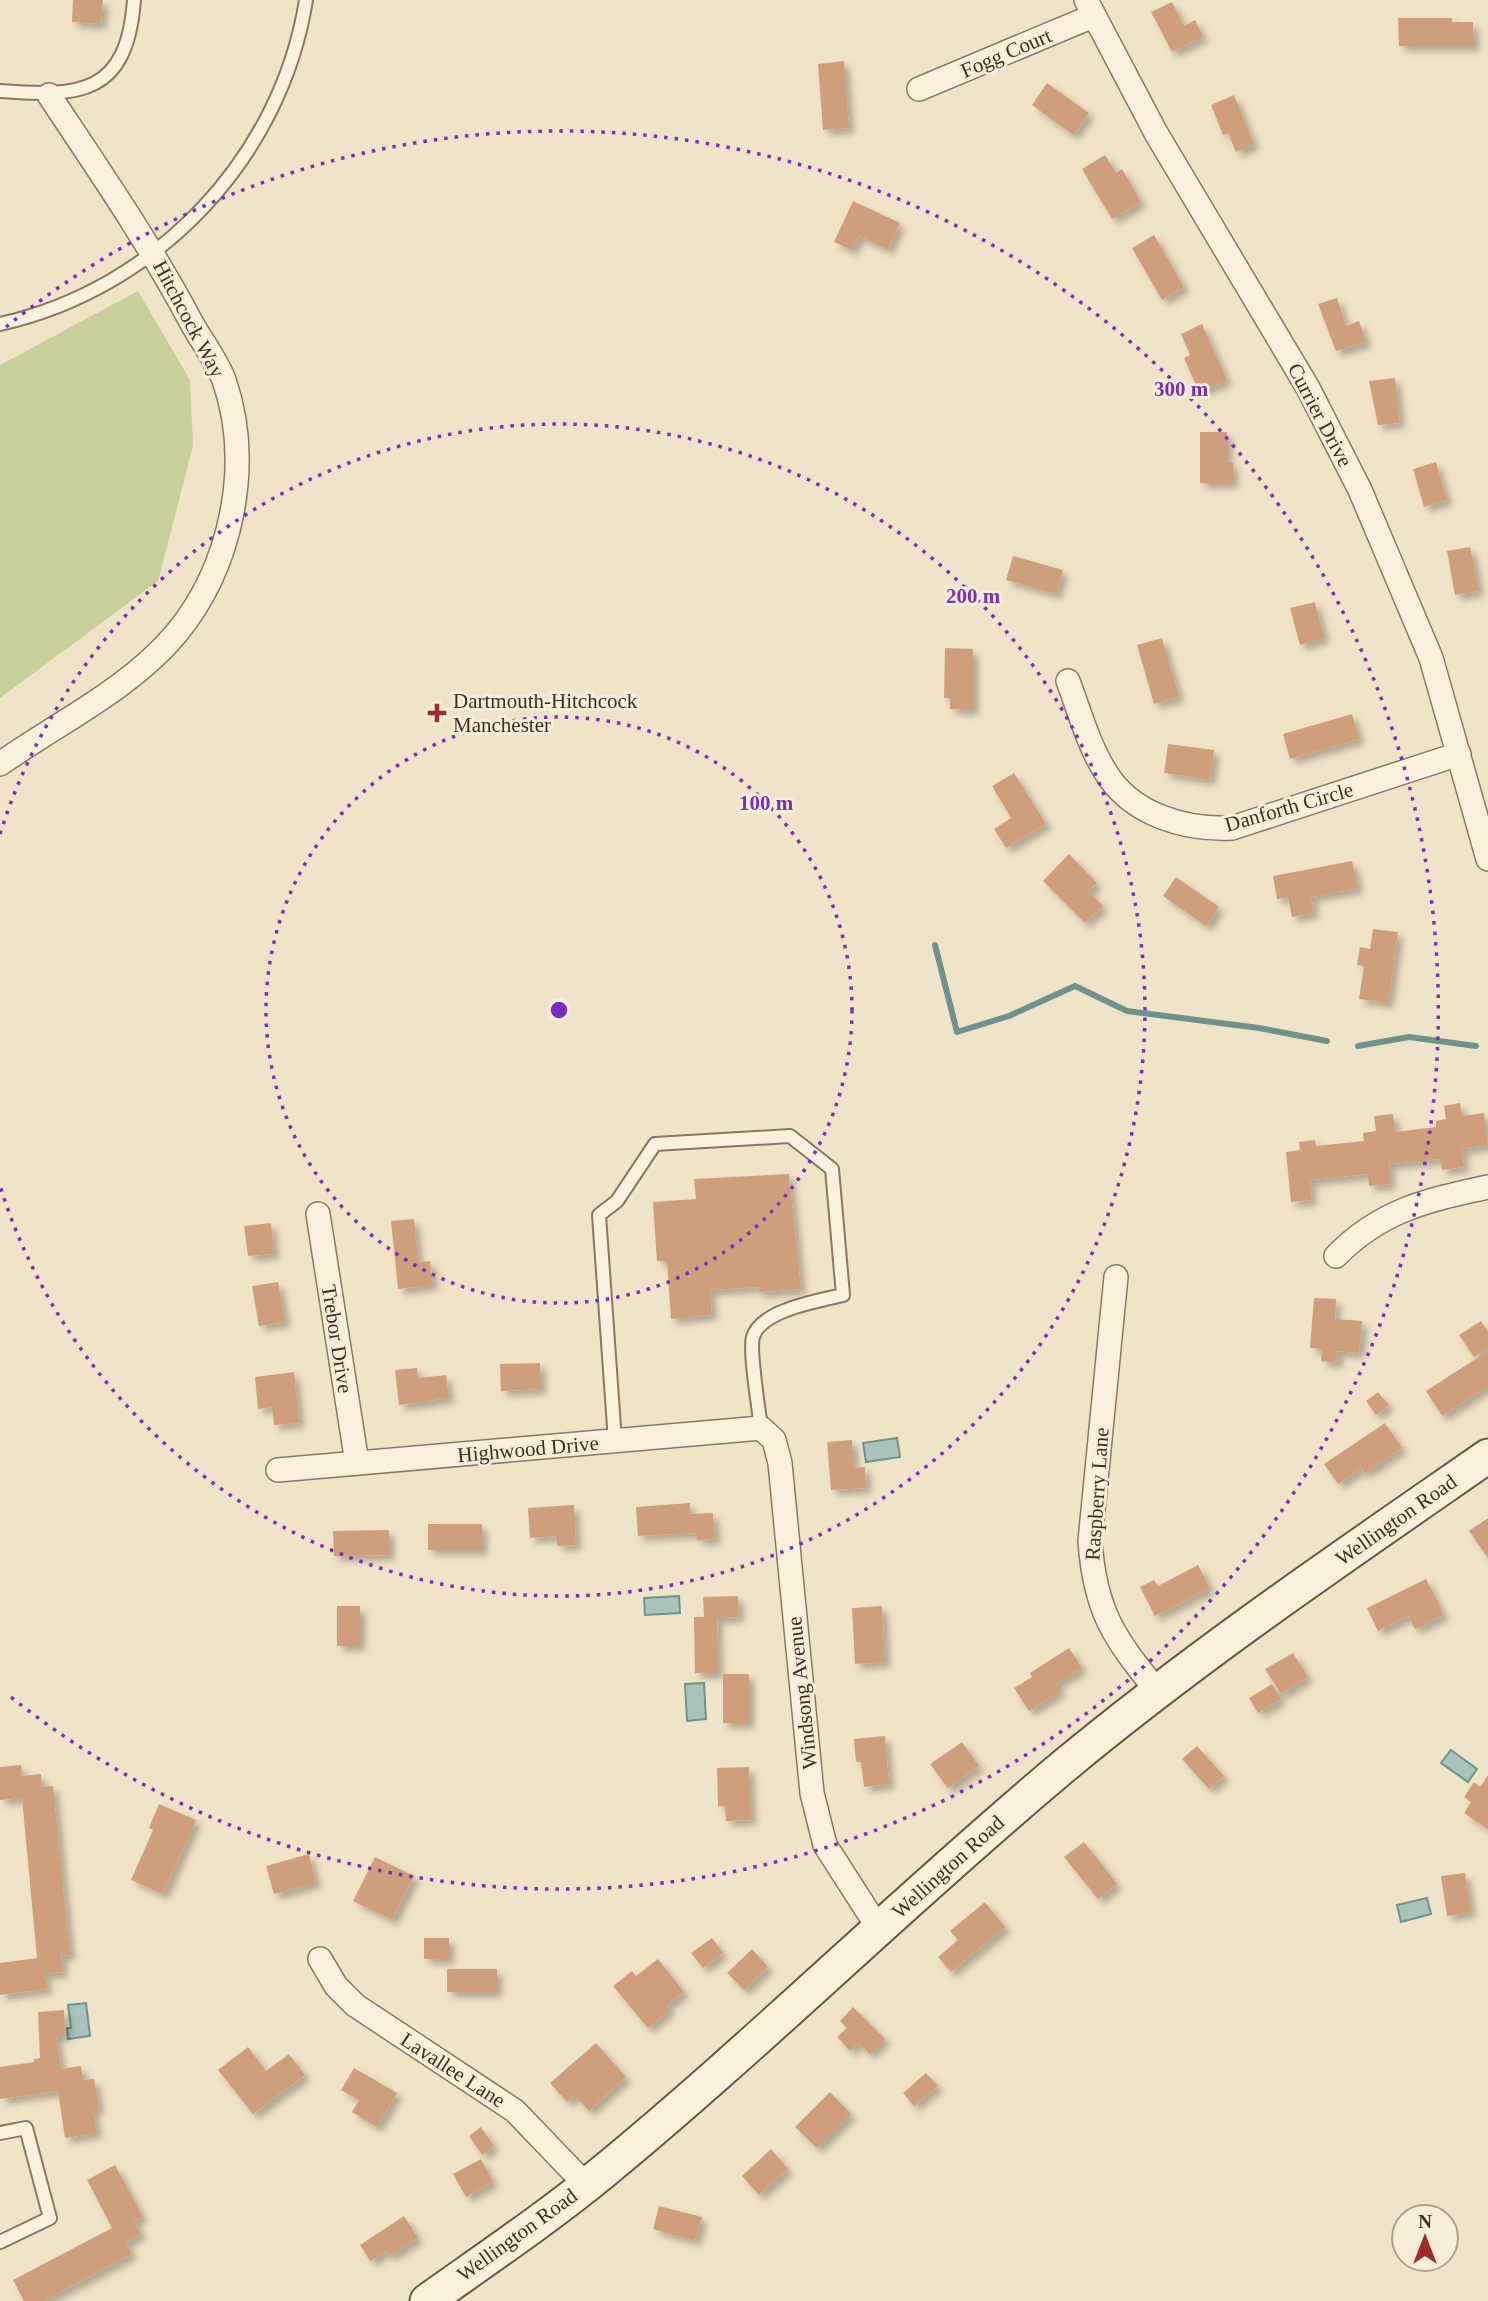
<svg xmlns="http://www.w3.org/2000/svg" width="1488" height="2301" font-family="Georgia,serif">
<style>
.green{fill:#c9cf9b}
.water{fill:#a9c4bc;stroke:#6f938a;stroke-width:2}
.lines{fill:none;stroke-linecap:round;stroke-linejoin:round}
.stream{stroke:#6f938a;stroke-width:6}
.building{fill:#cf9f7d;filter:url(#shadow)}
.lane-casing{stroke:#8d765c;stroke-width:16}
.street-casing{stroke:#8d765c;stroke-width:26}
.secondary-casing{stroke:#6f573f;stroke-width:37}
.lane{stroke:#faf1dc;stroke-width:12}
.street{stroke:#faf1dc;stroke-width:23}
.secondary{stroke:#faf1dc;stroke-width:33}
.ring{fill:none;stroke:#7b2cbf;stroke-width:3.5;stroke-dasharray:3.5 7}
.poi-dot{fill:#9e2a2b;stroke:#f7eed8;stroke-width:2.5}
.labels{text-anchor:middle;stroke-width:6;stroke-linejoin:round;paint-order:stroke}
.street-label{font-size:21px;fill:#3d2e20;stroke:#f7eed8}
.poi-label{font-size:21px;fill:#3d2e20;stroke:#f7eed8;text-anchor:start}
.centre{fill:#7b2cbf;stroke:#f7eed8;stroke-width:3.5}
.ring-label{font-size:21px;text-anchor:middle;font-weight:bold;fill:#7b2cbf;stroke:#f7eed8;stroke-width:6;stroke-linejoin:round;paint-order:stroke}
</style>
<defs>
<filter id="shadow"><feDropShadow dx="5.5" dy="5.5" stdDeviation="3.5" flood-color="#0004"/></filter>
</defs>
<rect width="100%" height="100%" fill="#f0e4c8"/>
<!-- green -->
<path class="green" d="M138 291 190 380 193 446 158 581 0 698V365Z"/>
<!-- water -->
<path class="water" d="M897 1438 900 1457 866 1462 863 1443Z
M679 1596 680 1613 645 1615 644 1598Z
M704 1683 706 1719 687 1721 685 1684Z
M1451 1750 1477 1769 1468 1782 1441 1763Z
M1427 1898 1431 1914 1401 1922 1397 1905Z
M86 2003 90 2036 68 2039 67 2028H71L68 2005Z"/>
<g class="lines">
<!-- stream -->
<path class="stream" d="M935 945 957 1032 1009 1016 1075 986 1127 1011 1259 1028 1327 1041
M1358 1046 1409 1037 1476 1046"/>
</g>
<!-- building -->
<path class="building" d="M73 0H103L101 24 72 22Z
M1172 2 1184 26 1195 20 1203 37 1172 52 1151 12Z
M1398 18H1452V22H1473L1474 46H1399Z
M844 61 849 128 823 130 818 64Z
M1047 83 1089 113 1073 135 1032 105Z
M1234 95 1254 144 1236 152 1228 133 1223 135 1211 105Z
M1105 155 1116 173 1122 169 1141 202 1112 219 1082 169Z
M853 201 900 223 888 250 859 236 852 250 834 242Z
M1154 235 1184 287 1162 300 1132 248Z
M1337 298 1346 326 1359 321 1366 342 1336 351 1318 304Z
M1202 324 1227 380 1199 392 1184 358 1190 355 1181 334Z
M1395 378 1400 423 1378 425 1369 381Z
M1200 432H1227V463H1233V483H1200Z
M1436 462 1447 500 1424 507 1413 469Z
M1470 547 1479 591 1455 595 1447 551Z
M1013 556 1063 570 1056 594 1006 580Z
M1315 602 1324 638 1300 645 1290 608Z
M1162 638 1179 697 1154 704 1137 645Z
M945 648 973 649V710L950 709V698H944Z
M1352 714 1359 739 1290 759 1283 734Z
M1168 744 1214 750 1210 780 1164 773Z
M1014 773 1046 824 1006 848 994 829 1011 818 992 786Z
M1069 854 1097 883 1088 891 1103 906 1085 923 1043 881Z
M1352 861 1358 888 1311 897 1314 913 1292 917 1288 897 1277 899 1273 876Z
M1176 877 1219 907 1206 926 1163 896Z
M1373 929 1398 932 1388 1003 1359 999 1364 966 1357 965 1360 947 1370 949Z
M1460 1103 1462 1116 1484 1113 1488 1145 1462 1149 1464 1167 1442 1170 1441 1159 1389 1164 1391 1184 1369 1186 1368 1174 1310 1180 1312 1200 1291 1202 1286 1152 1300 1150 1299 1142 1315 1140 1316 1146 1364 1141 1363 1133 1376 1131 1374 1116 1393 1114 1395 1132 1436 1127V1121L1446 1119 1444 1106Z
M789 1174 801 1289 759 1292 758 1287 710 1290 712 1315 671 1319 667 1261H657L653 1202 696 1199 694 1179Z
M414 1219 418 1262 430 1261 433 1285 398 1289 391 1221Z
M271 1223 274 1254 248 1256 244 1226Z
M278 1282 285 1322 259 1326 252 1286Z
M1314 1298 1336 1299 1335 1319 1362 1321 1359 1353 1338 1351 1337 1363 1321 1361 1322 1349 1310 1348Z
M1481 1321 1488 1332V1347L1474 1357 1459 1335Z
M1488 1351V1386L1442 1416 1426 1391Z
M540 1363 541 1389 501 1391 500 1364Z
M417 1368 418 1378 446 1375 449 1398 399 1405 395 1370Z
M294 1372 299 1423 274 1425 272 1407 258 1409 255 1377Z
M1378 1392 1389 1405 1376 1415 1366 1401Z
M1385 1423 1402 1448 1365 1473 1361 1468 1338 1484 1324 1464Z
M852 1440 854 1468 865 1467 866 1488 831 1490 827 1442Z
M690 1503V1514L713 1513 715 1539 697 1540 696 1533 638 1536 636 1507Z
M574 1505 576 1545 557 1546V1536L530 1538 528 1508Z
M1488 1518V1558L1469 1531Z
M428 1524H482V1550H428Z
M389 1530V1555L334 1556 333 1531Z
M1198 1565 1210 1588 1155 1616 1140 1587 1154 1580 1158 1586Z
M1426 1579 1444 1615 1415 1629 1408 1616 1378 1631 1367 1608Z
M738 1596 739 1617 717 1618 718 1673H695L694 1617H704L703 1597Z
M337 1606H360V1646H337Z
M882 1606 885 1662 855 1664 852 1608Z
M1069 1648 1082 1668 1056 1684 1061 1691 1029 1711 1014 1688 1032 1677 1030 1673Z
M1293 1653 1308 1677 1281 1694 1265 1669Z
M723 1674H749V1723H723Z
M1272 1684 1281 1699 1258 1713 1249 1698Z
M885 1736 889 1784 864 1787 861 1762H856L854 1739Z
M962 1742 979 1766 948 1788 930 1764Z
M1197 1746 1224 1776 1209 1789 1182 1759Z
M21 1765 22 1776 41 1774 42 1787 53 1786 70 1955 61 1956 63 1972 45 1974 47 1989 0 1995V1963L37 1958 22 1798 0 1800V1767Z
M749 1767 751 1820 726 1821 725 1806H718L717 1768Z
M1488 1775V1829L1464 1813 1471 1802 1464 1797 1474 1782 1480 1787Z
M159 1804 196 1820 163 1894 131 1880 153 1830 149 1828Z
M1084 1842 1117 1884 1098 1899 1064 1857Z
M309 1854 316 1883 274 1894 266 1866Z
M375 1857 414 1876 392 1920 353 1901Z
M1465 1873 1471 1912 1447 1916 1441 1876Z
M985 1902 1005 1927 951 1972 938 1957 958 1940 950 1931Z
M424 1938H449V1959H424Z
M712 1938 723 1953 703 1968 691 1953Z
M752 1949 768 1967 744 1990 727 1973Z
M658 1959 684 1992 666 2005 670 2010 648 2028 613 1986 632 1971 636 1976Z
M447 1969H497V1992H447Z
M853 2007 885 2039 870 2054 858 2043 850 2051 837 2037 847 2028 840 2021Z
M64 2010 65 2036H56L61 2069 81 2066 83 2080 94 2079 99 2109 93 2110 97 2133 65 2138 58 2091 0 2099V2067L34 2062V2059L40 2058 38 2012Z
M596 2043 626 2077 589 2111 574 2095 567 2102 550 2083Z
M248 2047 266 2071 289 2054 305 2075 253 2114 218 2070Z
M354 2068 397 2093 377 2127 352 2112 359 2100 341 2090Z
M926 2073 938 2086 914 2106 903 2093Z
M830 2092 851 2114 817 2148 795 2127Z
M481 2127 494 2146 482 2155 469 2136Z
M771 2149 788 2169 759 2195 742 2176Z
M481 2159 493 2182 466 2197 453 2174Z
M115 2165 143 2217 134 2221 141 2234 126 2242 132 2254 43 2301H24L13 2280 112 2228 87 2180Z
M659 2206 702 2217 695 2241 653 2229Z
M404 2216 418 2238 390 2256 386 2251 370 2261 360 2245Z"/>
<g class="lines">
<defs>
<path id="lane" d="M0 91C80 97 127 95 134 0
M0 324C157 289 281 158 306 0
M615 1441 599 1215 617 1201 655 1144 790 1136 832 1169 843 1295C818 1301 761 1310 753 1337 749 1351 759 1410 761 1428
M0 2133 26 2128 50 2218 0 2242"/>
<path id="street" d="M1086 0 1156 133 1308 388 1360 490 1431 658 1488 859
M919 89 1093 16
M1068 681C1079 710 1088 744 1105 771 1131 815 1185 830 1232 828L1459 754
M0 764C58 723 128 690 175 635 232 567 253 464 224 380 216 359 200 339 190 320 148 241 98 169 49 95
M318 1214 357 1463
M1336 1256C1381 1210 1428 1200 1488 1187
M1116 1277 1090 1541C1095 1612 1114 1638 1158 1692
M278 1470 761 1428 774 1440 780 1463 812 1793 825 1845 879 1929
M320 1959 336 1986 355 2005 515 2111 586 2185"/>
<path id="secondary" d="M427 2301C486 2259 547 2218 603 2172 761 2042 907 1897 1064 1766 1199 1654 1344 1556 1488 1456"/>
</defs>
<!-- lane casing -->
<use href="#lane" class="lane-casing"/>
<!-- street casing -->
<use href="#street" class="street-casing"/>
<!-- secondary casing -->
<use href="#secondary" class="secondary-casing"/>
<!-- lane -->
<use href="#lane" class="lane"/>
<!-- street -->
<use href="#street" class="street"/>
<!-- secondary -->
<use href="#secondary" class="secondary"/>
</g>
<!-- distance rings -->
<g class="ring">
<circle cx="559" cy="1010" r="293"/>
<path d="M0 834A586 586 0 1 1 0 1186"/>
<path d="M6 327A879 879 0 1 1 6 1693"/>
</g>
<!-- markers -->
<path class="poi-dot" d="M433.5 702.5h7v7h7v7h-7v7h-7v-7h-7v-7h7z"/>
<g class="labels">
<!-- street labels -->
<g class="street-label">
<text transform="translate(1006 53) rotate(-23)" y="7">Fogg Court</text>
<text transform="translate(189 319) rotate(62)" y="7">Hitchcock Way</text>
<text transform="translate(1320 415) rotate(62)" y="7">Currier Drive</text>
<text transform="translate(1289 807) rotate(-16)" y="7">Danforth Circle</text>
<text transform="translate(337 1339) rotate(81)" y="7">Trebor Drive</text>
<text transform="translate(528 1449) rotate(-5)" y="7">Highwood Drive</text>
<text transform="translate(1097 1494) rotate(-86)" y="7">Raspberry Lane</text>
<text transform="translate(1396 1520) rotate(-35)" y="7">Wellington Road</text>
<text transform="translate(802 1693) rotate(-96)" y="7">Windsong Avenue</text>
<text transform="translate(948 1867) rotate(-42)" y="7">Wellington Road</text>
<text transform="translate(453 2070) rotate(33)" y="7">Lavallee Lane</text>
<text transform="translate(517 2235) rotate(-36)" y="7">Wellington Road</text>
</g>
<!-- poi labels -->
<g class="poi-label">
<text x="453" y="708">Dartmouth-Hitchcock<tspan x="453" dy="24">Manchester</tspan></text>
</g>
</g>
<circle cx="559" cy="1010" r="10" class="centre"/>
<g class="ring-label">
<text x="1181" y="396">300 m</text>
<text x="973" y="603">200 m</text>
<text x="766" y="810">100 m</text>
</g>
<!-- north arrow -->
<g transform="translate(1425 2238)"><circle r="33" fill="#f7eed8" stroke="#ada18e" stroke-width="2"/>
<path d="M0-5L12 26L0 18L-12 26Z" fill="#9e2a2b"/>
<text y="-10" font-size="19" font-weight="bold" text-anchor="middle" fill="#3d2e20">N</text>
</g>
</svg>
